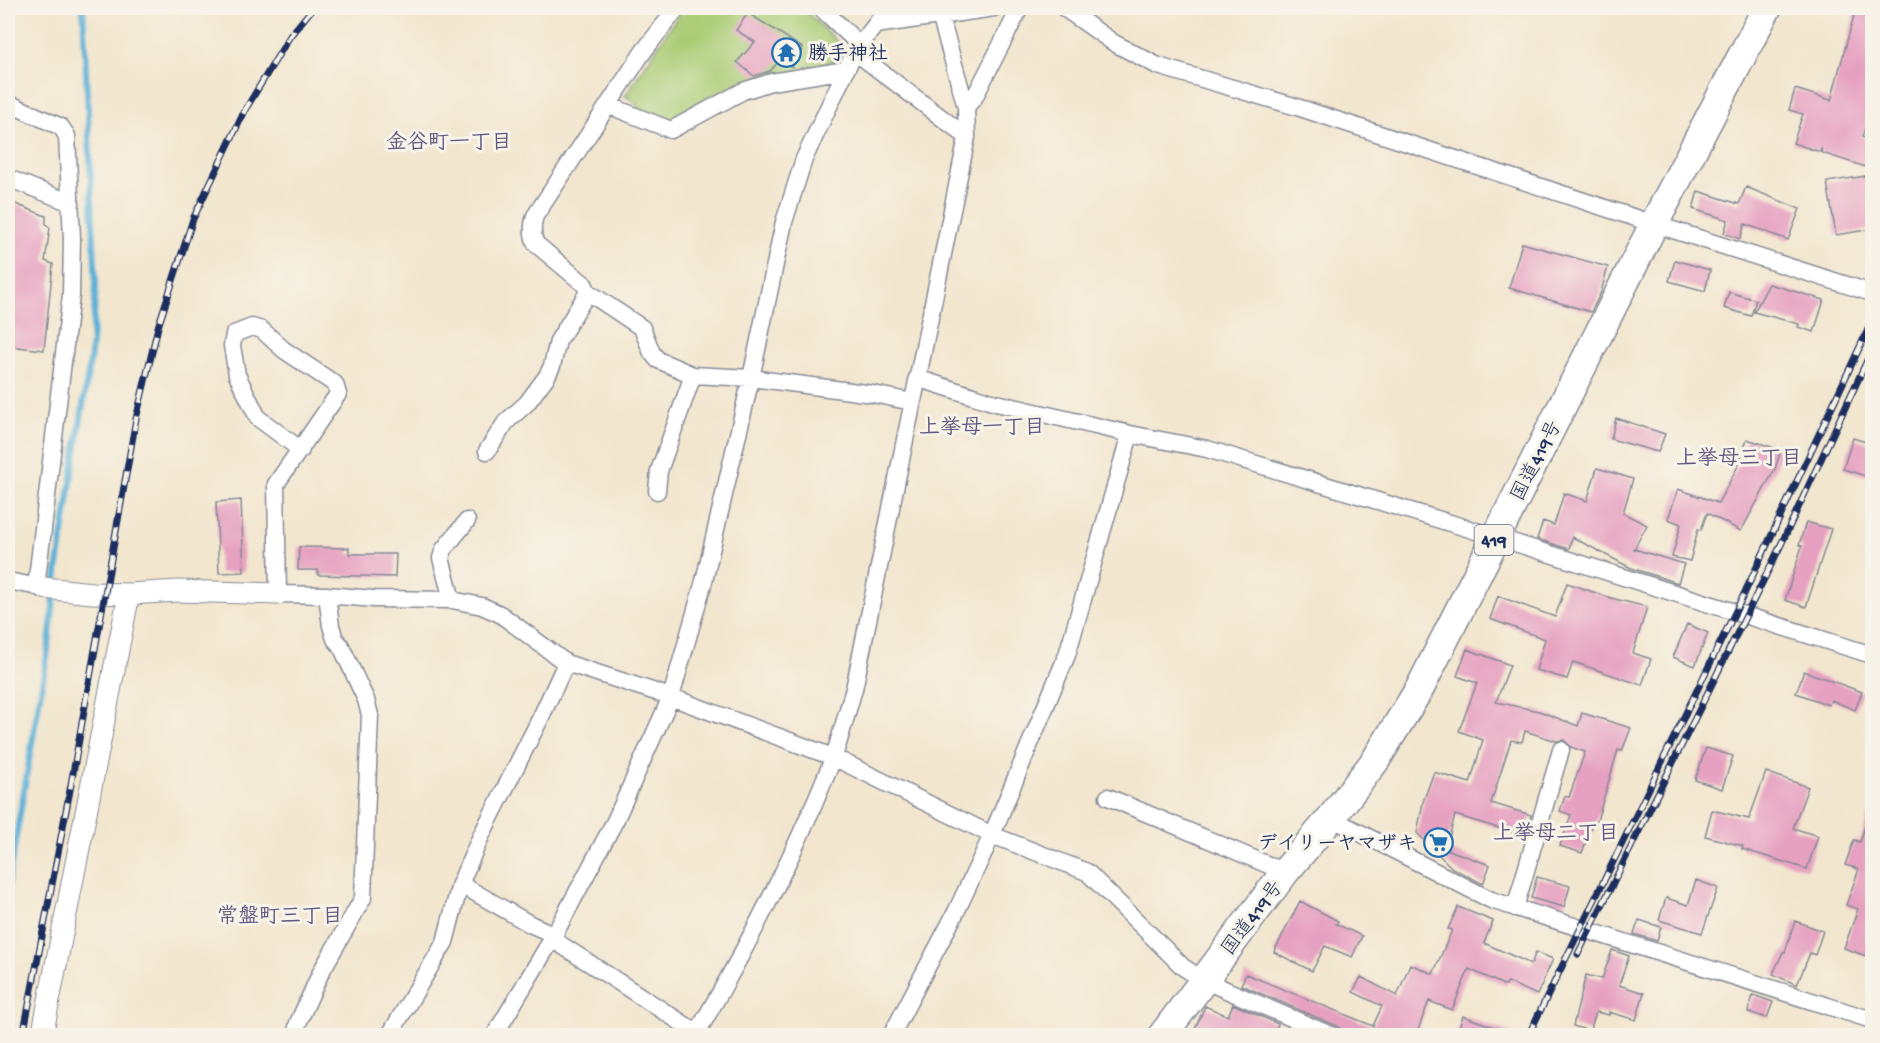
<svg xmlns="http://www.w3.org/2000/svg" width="1880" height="1043" font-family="'Gochi Hand','Klee One',sans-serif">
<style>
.green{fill:#aacc75;stroke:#627e6a;stroke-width:1.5}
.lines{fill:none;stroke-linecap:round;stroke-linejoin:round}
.stream{stroke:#5cb1d8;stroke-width:6}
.building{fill:#e6a0c0}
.minor-casing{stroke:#868a96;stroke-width:19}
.tertiary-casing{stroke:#868a96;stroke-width:23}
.trunk-casing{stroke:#868a96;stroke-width:31}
.minor{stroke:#fff;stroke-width:16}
.tertiary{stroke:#fff;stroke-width:21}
.trunk{stroke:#fff;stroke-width:28}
.rail-casing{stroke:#1b2f5e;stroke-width:7}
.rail{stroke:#f7f3e8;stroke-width:4.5;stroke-dasharray:14;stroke-linecap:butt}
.labels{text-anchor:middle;stroke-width:6;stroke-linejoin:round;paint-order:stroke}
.shield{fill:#f7f3e8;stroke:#5d6a87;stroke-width:1.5}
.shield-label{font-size:18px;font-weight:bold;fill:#1b2f5e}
.poi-label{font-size:20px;font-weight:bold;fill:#1b2f5e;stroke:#f7f3e8;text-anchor:start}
.street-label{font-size:20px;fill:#1b2f5e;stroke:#f7f3e8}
.neighbourhood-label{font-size:21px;font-weight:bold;fill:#625780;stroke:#f7f3e8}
</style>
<rect width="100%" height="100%" fill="#f7f3e8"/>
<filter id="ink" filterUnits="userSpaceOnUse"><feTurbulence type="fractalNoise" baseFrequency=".0167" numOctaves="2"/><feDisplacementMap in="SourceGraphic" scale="12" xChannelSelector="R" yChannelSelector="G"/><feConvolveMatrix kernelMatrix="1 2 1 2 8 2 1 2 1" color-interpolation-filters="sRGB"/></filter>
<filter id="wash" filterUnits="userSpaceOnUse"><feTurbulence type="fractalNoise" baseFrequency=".008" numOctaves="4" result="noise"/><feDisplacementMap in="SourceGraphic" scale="24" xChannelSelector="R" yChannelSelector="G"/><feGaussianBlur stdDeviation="1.35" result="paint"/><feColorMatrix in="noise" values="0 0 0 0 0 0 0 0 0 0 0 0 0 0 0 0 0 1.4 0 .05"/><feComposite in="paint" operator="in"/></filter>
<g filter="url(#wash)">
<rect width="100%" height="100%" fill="#f2e6ce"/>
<!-- green -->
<path class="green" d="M683 8H802L841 45 839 51 842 57 827 64 749 86 673 127 637 109 636 103 625 96Z"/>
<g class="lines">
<!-- stream -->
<path class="stream" d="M8 884 49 644 57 572 91 354 96 286 83 8"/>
</g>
<g id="blocks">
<!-- building -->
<path class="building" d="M1856 8H1872V105L1862 137 1872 140V169L1822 153 1821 149 1820 152 1793 143 1803 114 1789 110 1795 89 1831 100Z
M748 13 803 48 792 67 780 60 770 71 754 76 737 62 755 42 736 30Z
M1872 175V229L1836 235 1827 182Z
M1746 187 1800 209 1788 240 1745 224 1740 239 1724 233 1728 220 1693 209 1698 191 1739 204Z
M8 201 46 216V224L50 228 45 261 53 264 44 350 8 346Z
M1522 243 1608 267 1601 292 1591 312 1509 288Z
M1675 260 1710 270 1705 291 1669 281Z
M1769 284 1824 300 1814 332 1798 327 1799 324 1754 312Z
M1729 292 1756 300 1751 316 1724 308Z
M1616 418 1665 434 1658 452 1611 439Z
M1853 438 1872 444V478L1843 469Z
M1747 439 1781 450 1775 469 1741 531 1707 513 1701 530 1698 529 1690 561 1672 557 1681 524 1668 519 1678 489 1718 503 1738 466Z
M1597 468 1633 479 1623 513 1647 525 1634 549 1684 564 1678 583 1631 568 1572 537 1569 549 1537 539 1543 521 1554 525 1564 493 1587 501Z
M241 500 244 572 219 573 216 502Z
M1806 522 1831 529 1806 607 1785 600 1802 546 1799 545Z
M299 547 349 548V554H396L395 577 318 575V570H298Z
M1567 583 1611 598 1647 607 1633 653 1651 659 1642 685 1573 662 1567 679 1536 670 1545 639 1490 619 1498 596 1555 617Z
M1687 624 1708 633 1695 666 1673 657Z
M1467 649 1510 665 1496 702 1539 711 1578 726 1582 713 1631 728 1622 751 1618 750 1596 824 1593 822 1582 853 1560 846 1571 815 1560 811 1565 796 1569 797 1585 752 1571 747 1564 740 1556 741 1525 731 1522 742 1511 740 1491 803 1531 815 1525 836 1455 815 1446 849 1490 865 1483 884 1452 868 1417 833 1423 802 1434 772 1470 783 1483 740 1459 731 1477 683 1457 676Z
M1804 671 1862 692 1855 710 1831 700 1829 705 1796 693Z
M1706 748 1733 756 1722 789 1695 780Z
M1766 772 1808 787 1793 828 1818 836 1807 869 1742 849 1743 846 1705 836 1712 810 1749 819Z
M1869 813H1872V947L1869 957 1844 948 1858 909 1846 905 1859 869 1845 865 1854 840 1860 842Z
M1537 877 1570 886 1564 907 1531 898Z
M1696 880 1718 888 1702 933 1659 920 1666 898 1688 905Z
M1300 901 1338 921 1336 924 1362 936 1352 957 1325 946 1312 971 1274 952Z
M1458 907 1493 921 1484 943 1531 964 1536 952 1553 959 1537 995 1508 982 1506 986 1469 969 1452 1010 1429 1001 1416 1035H1343L1342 1030 1337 1026 1241 985 1246 974 1373 1026 1382 1006 1353 992 1361 977 1397 996 1410 964 1433 974 1452 930 1448 929Z
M1639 920 1661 927 1657 941 1634 934Z
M1795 921 1823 931 1815 955 1810 953 1797 985 1773 974 1783 952H1785Z
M1612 950 1629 956 1619 985 1644 993 1636 1020 1609 1012V1015L1596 1012 1590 1031 1573 1026 1586 975 1602 979Z
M1753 995 1773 1002 1767 1018 1748 1012Z
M1233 1004 1278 1024 1274 1035H1205L1194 1031 1205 1006 1228 1016Z
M1463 1016 1511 1033 1510 1035H1456Z"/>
</g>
</g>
<g filter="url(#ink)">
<use href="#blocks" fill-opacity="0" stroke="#868a96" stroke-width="1.5"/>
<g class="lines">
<defs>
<path id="minor" d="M677 8 643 52 535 216C532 225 532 235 536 244L584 284 588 292 642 328 652 353 658 360 693 375 751 378 873 394 912 402
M821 8 860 45
M1064 8 1114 43 1158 66 1297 107 1654 224 1872 293
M876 25 994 8
M855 52 967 137
M8 103 61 127 67 136 72 238 71 295 36 587
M610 106 671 130 743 91 771 82 846 70
M966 107 974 98 1020 8
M8 178 71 203
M917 378 992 402 1130 434 1207 449 1496 537 1872 655
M301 450 258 418 237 375 232 346 234 334 252 327 262 330 284 350 335 384 338 394 276 484 278 594 327 595 374 599 452 600 482 606 500 614 566 663 671 697 833 757 992 835 1087 872 1183 967 1203 980 1333 1036
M487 451 506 422 527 403 547 376 552 366 558 341 588 292
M657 491 659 471 693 375
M8 581 44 588
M452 600 441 558 444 549 467 521
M1108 797 1285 872
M1331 818 1491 900 1872 1020
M460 884 530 924 555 935
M1515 908 1561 750
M552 939 702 1036
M295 1036 298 1023 321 972 363 898 370 715 366 700 341 646 335 639 331 626 327 595
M389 1036 445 942 460 884 481 836 540 719 566 663
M494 1036 552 939 615 821 671 697 704 581 751 378 784 222 804 159 846 70 855 52 888 8
M695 1036C747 949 795 853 833 759 841 736 847 712 854 689L967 137 966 107 938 8
M891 1036 956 912 992 835 1067 655 1130 434"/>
<path id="tertiary" d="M44 588 92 593 129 594 178 591 278 594
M42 1036 129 594"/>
<path id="trunk" d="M1162 1036 1285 872 1331 818 1375 761 1420 688 1654 224 1767 8"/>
</defs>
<!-- minor casing -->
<use href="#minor" class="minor-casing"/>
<!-- tertiary casing -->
<use href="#tertiary" class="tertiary-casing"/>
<!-- trunk casing -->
<use href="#trunk" class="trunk-casing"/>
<!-- minor -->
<use href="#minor" class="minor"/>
<!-- tertiary -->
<use href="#tertiary" class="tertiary"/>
<!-- trunk -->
<use href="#trunk" class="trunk"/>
<defs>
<path id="rail" d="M1578 954 1778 551 1872 350
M23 1036 70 790 136 419 158 327 193 219 245 110 290 36 313 8
M1528 1036 1745 592 1872 321"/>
</defs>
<!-- rail casing -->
<use href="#rail" class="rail-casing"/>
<!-- rail -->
<use href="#rail" class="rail"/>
</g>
</g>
<!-- icons -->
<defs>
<symbol id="temple-ring" viewBox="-11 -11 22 22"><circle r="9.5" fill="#f7f3e8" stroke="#1f6fb2" stroke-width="1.5"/><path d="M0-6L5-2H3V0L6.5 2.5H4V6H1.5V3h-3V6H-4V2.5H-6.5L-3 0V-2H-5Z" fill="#1f6fb2"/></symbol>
<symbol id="supermarket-ring" viewBox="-11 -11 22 22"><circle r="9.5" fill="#f7f3e8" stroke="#1f6fb2" stroke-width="1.5"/><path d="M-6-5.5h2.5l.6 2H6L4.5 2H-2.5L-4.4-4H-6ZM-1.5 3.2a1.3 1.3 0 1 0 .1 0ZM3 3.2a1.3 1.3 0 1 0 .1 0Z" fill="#1f6fb2"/></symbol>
</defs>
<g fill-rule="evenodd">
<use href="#temple-ring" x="770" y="36" width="33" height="33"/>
<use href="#supermarket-ring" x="1422" y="826" width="33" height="33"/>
</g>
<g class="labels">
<!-- shield labels -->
<rect class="shield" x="1474.5" y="525" width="39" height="30" rx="4.5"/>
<g class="shield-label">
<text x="1494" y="546">419</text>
</g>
<!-- poi labels -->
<g class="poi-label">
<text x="808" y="59">勝手神社</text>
<text x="1417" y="849" text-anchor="end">デイリーヤマザキ</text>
</g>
<!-- street labels -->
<g class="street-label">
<text transform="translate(1535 460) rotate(-63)" y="7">国道419号</text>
<text transform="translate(1251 917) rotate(-53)" y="7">国道419号</text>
</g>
<!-- neighbourhood labels -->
<g class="neighbourhood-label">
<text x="449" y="148">金谷町一丁目</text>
<text x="982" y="433">上挙母一丁目</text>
<text x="1739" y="464">上挙母三丁目</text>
<text x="1556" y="839">上挙母二丁目</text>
<text x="280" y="922">常盤町三丁目</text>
</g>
</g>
<!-- margin -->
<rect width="1880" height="1043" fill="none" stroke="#f7f3e8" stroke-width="30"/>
</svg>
